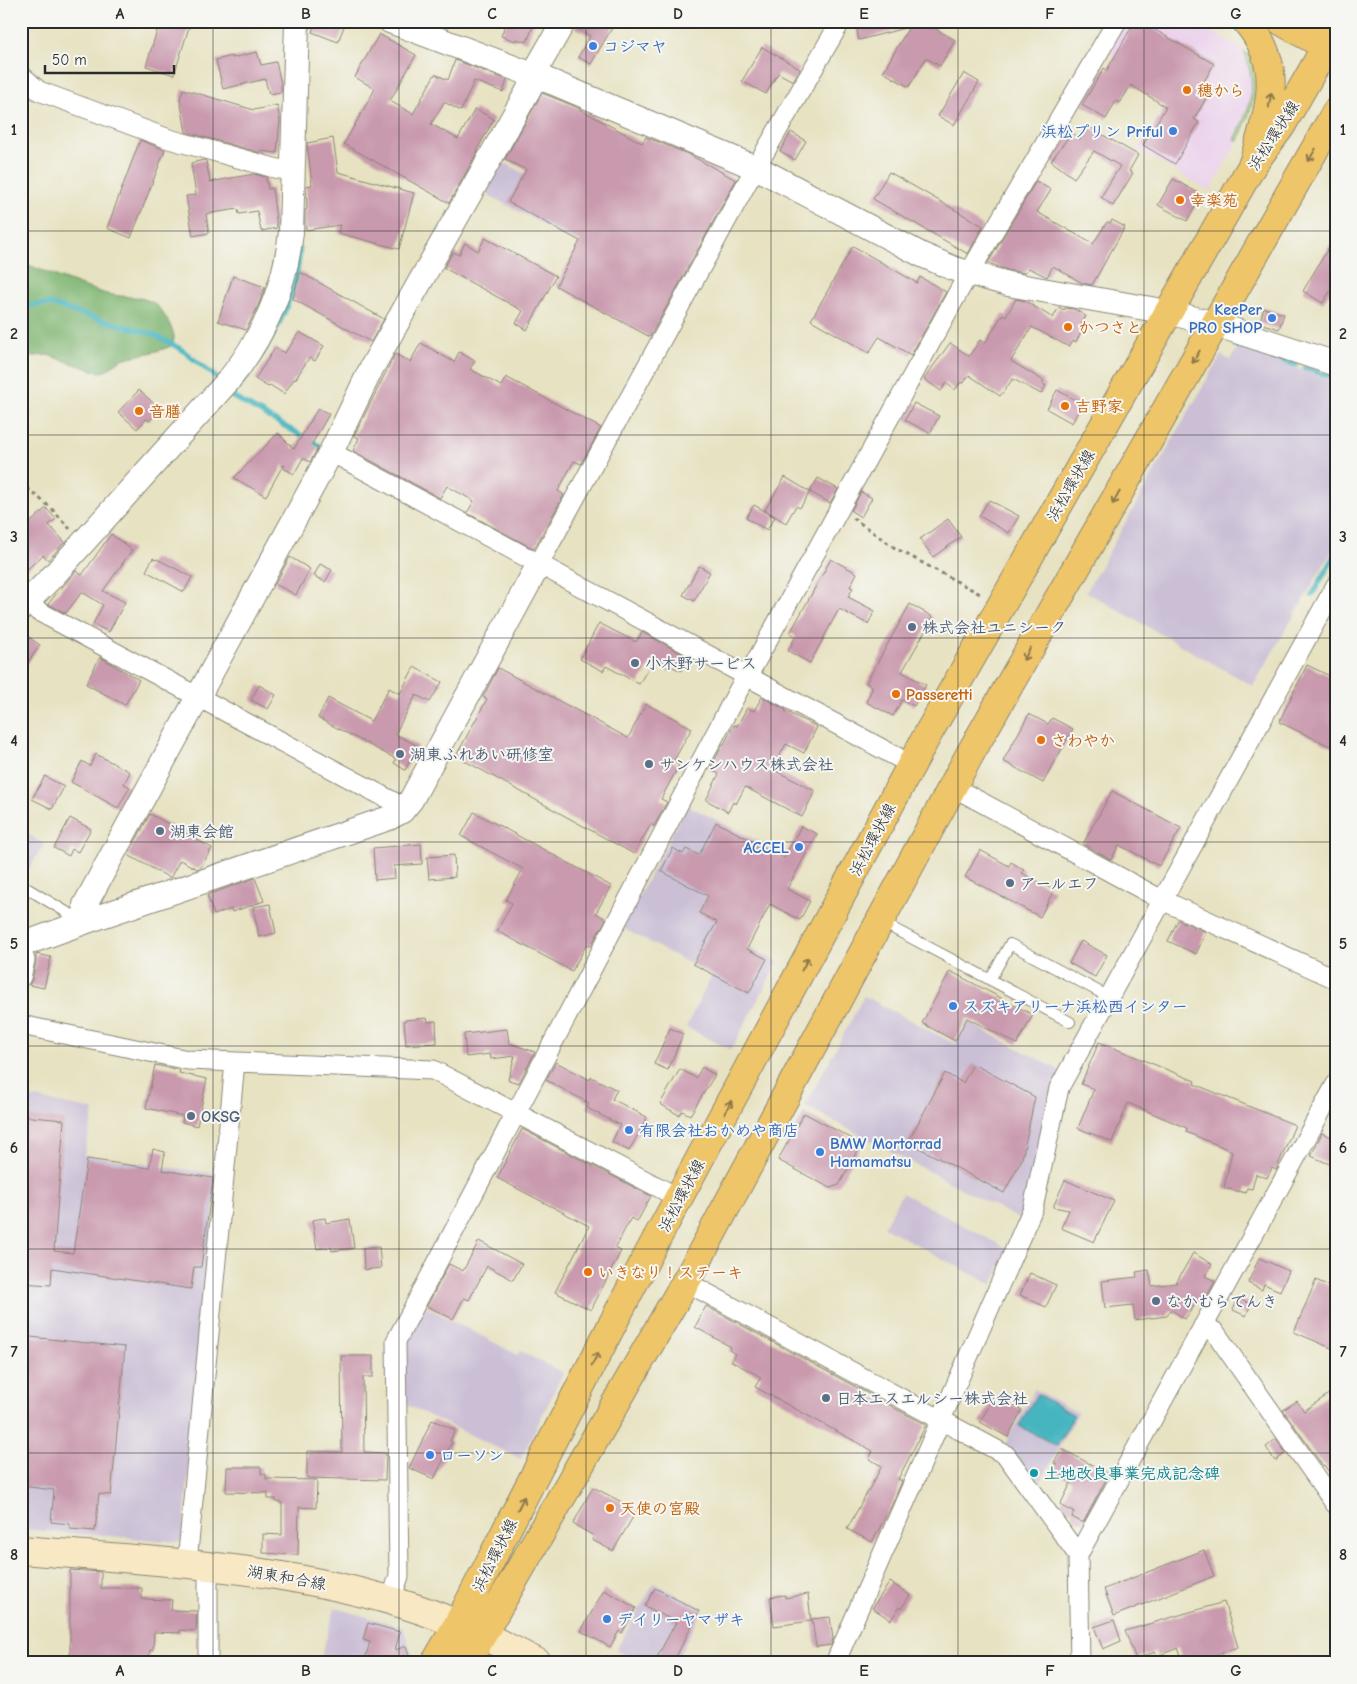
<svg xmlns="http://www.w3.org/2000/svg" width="1357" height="1684" viewBox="0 0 1357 1684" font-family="'Comic Neue','Klee One',sans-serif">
  <rect width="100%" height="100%" fill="#f6f6f2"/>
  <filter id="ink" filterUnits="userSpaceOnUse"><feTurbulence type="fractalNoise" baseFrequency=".02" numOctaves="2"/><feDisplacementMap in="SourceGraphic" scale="10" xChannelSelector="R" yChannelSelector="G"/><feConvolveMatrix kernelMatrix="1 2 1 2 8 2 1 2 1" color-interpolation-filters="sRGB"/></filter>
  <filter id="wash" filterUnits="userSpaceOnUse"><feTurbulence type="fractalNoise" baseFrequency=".0096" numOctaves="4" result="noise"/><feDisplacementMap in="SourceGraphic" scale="20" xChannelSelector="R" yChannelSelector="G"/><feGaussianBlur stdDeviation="1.12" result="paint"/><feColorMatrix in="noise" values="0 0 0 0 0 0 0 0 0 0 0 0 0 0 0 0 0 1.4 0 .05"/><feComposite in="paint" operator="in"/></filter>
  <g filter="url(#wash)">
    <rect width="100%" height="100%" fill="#e7e2c1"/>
    <path fill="#ebd1ec" d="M1126,21H1193L1248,53L1252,66L1255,80L1254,95L1251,109L1238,141L1210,191L1139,150L1174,90L1108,52Z"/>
    <path fill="#cbbfd6" d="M499,160L594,210L576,242L481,191Z
      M1237,349L1336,381V544L1253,686L1086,592L1221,355L1230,360Z
      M687,805L760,842L715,929L778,962L731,1050L686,1027L712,975L622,928Z
      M21,830L44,844L21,882Z
      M864,996L955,1044L968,1022L1061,1071L1021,1220L805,1106Z
      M21,1095L94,1110L84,1155L217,1174L182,1542L21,1529Z
      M902,1193L1008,1249L992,1285L884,1227Z
      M424,1306L518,1355L520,1351L563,1373L521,1459L405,1404L404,1343Z
      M1035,1389L1078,1413L1037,1488L1004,1446Z
      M654,1583L703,1609L675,1663H641L616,1650Z
      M335,1608L403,1627L414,1659L412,1663H319Z"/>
    <path fill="#a1d485" stroke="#668058" d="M1244,51C1249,54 1250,59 1252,64C1260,92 1249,116 1238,141L1235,140C1251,105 1258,89 1244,51Z"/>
    <path fill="#80b672" stroke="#56704e" d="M21,262C47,272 73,284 100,292C116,298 139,295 152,302C160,306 174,329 174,337C174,339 173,343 173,345C157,353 139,354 122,359C113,363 109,373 98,372L48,355L21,357Z"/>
    <path fill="#46b5bf" stroke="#387075" d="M1037,1394L1074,1415L1057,1446L1019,1426Z"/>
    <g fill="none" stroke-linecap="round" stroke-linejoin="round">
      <path stroke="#46b5bf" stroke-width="5" d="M21,306L50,304L98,319L153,334L181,349L217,378
        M1235,345L1296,365
        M1305,368L1336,378
        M233,391L235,392C268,350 296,304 300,249
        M235,392L231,396L322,447
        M1312,595L1336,554"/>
    </g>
    <g id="blocks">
      <path fill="#c999ad" d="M160,21H191L174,75L146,66Z
        M316,21H346L338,42L312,32Z
        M507,21H535L527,42L516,39L515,41L501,36Z
        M578,21H616L591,64L578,57L590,36L576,28Z
        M855,21H914L925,28L927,24L955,40L940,66L926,58L909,87L883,72L909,27L859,40Z
        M1135,21H1140L1214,64L1202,85L1211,90L1194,119L1199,122L1175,164L1143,145L1166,107L1131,85L1120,103L1116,101L1106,119L1082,105L1104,68L1107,70Z
        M379,34L416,55L390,101L413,114L435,74L448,80L455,60L507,80L503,92L474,81L461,111L444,102L431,124L458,139L475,109L494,119L477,150L478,151L449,203L344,144L375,89L355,77Z
        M762,47L800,69L793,81L778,73L766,94L742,81Z
        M257,52L261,65L276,62L281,84V92L269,94L265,79L223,89L216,60L232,56V58Z
        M964,73L979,82L954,125L938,116Z
        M183,89L254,110L277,105L280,120L277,153L261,151V153L186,132L180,99Z
        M542,93L574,106L642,143L646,137L688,154L736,180L650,337L556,286L580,241L508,202L526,170L505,159Z
        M1089,127L1138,155L1129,171L1133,173L1113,206L1101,197L1120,166L1094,151L1074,178L1051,161L1072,132L1080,139Z
        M791,132L806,141L795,160L780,151Z
        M333,138L338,172L414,193L399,249L338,233L340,225L306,230L305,221V210L307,209L306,186L312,185L307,143Z
        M140,140L165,150L131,238L107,228Z
        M204,160L206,161L210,182L254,174L266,177L268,189L272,188L277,228L261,231L257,211L239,214L238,209L206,214L209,233L193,236L186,196L196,195L191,163Z
        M889,172L983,226L968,254L873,199Z
        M1173,179L1202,195L1187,221L1158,205Z
        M1036,181L1051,190L1037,212L1093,244L1107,222L1110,223L1112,220L1125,227L1092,285L1082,283L1053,266L1047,277L1029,268L1025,273L1011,271L988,263Z
        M1336,235V282L1323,303L1303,291Z
        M485,238L556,276L527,330L516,323L523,311L444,268L453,252L459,255L465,243L478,251Z
        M853,246L917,283L920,277L946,292L911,355L879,337L869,353L811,320Z
        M300,272L384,319L371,342L293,299Z
        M233,276L265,287L258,306L246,330L218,321Z
        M1016,299L1025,301L1053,318L1059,307L1064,310L1065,308L1074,309L1086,316L1080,327L1083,329L1076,342L1073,341L1069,347L1032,327L1011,361L1044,381L1042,383L1046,386L1041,394L1013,379L1000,396L969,375L963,384L961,382L955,390L946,383L941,391L924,379L950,343L969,356L980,340L985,343L1003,314L1006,316Z
        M1264,308L1284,314L1279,329L1259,323Z
        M299,332L324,346L315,361L309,358L295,380L294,379L284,394L270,385L268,387L255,379L275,348L285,353L288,348H289Z
        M421,343L454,362L459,352L475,361L470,369L501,386L506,377L601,428L581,464L574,461L558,491L564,495L534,549L467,513L474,501L447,486L440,498L353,451L359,438L354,436L395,354L410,362Z
        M139,390L160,409L149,421L146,419L137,429L118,412Z
        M1057,390L1082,404L1072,423L1047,409Z
        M914,403L939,416L930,433L905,420Z
        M318,408L329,414L312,444L318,448L310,462L303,458L294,474L283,468L285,466L283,465L266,496L234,478L278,433L294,449Z
        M785,477L810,492L800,508L796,506L786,523L765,510Z
        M818,478L838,489L830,503L810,492Z
        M861,492L872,498L861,517L851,511Z
        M989,500L1019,516L1009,533L979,516Z
        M754,505L775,517L767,530L746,518Z
        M46,508L56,519L49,525L65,542L48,560L43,555L21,575V531Z
        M948,519L961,537L933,557L920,539Z
        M111,534L132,550L103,591L125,602L109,632L93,624L103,605L82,592L66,613L48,604L76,571L82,575Z
        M290,557L310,569L296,595L275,584Z
        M153,558L156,560L157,559L192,577L184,592L146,571Z
        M831,559L857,573L850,587L853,588L848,597L875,611L868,624L839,609L810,663L788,651L796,636L790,633Z
        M320,564L332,570L325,582L314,576Z
        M699,566L710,572L694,601L683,595Z
        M910,604L933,617L902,672L926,685L914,706L902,700L893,716L866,702L873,687L866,683Z
        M599,623L636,642L642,632L688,657L681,671L671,666L670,669L653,660L639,684L606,666L603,671L580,659Z
        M21,632L40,645L21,673Z
        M100,657L139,680L125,705L86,684Z
        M1307,665L1336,679V749L1279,722Z
        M414,667L442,682L430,702L416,695L395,734L418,746L405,770L394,763L396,759L318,718L328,698L371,721L389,688L400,694Z
        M498,668L628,738L646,704L692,728L673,762L679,765L661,799L667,802L654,826L651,824L634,854L456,756L487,699L483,697Z
        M259,685L276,695L268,709L251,700Z
        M762,697L786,710L785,711L817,727L804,753L786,744L772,769L815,791L802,817L745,787L736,804L733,802L728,812L706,800L719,774L710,769L723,744H724L734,725L737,726L747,708L754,711Z
        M1029,714L1048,724L1052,718L1073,729L1043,783L1003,761Z
        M96,754L130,772L124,784L130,787L118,808L71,782L82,761L90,766Z
        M45,776L64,787L52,809L32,799Z
        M1112,791L1181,828L1159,866L1119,845L1111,860L1083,844Z
        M474,812L611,886L596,913L606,919L591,946L587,944L572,971L497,931L512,903L506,900L523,869L461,836Z
        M150,814L212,848L201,867L197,869L180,860L170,878L128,855Z
        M70,818L91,829L78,852L72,849L69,856L54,848Z
        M716,822L784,858L801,826L817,834L787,889L810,901L800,920L770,904L747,949L767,959L749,993L693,964L717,922L699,913L708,896L661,871L673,848L683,854L686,849L699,855Z
        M421,844L422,864L394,866L395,878L375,880L373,848Z
        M980,850L1009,866L1011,862L1024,870L1022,873L1054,890L1040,917L965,877Z
        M454,855L455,877L429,879L427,857Z
        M255,878L264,901L232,912L231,909L214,915L207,895Z
        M270,904L276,933L259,937L253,907Z
        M1178,920L1206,932L1196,954L1168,941Z
        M1081,941L1107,955L1095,977L1069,963Z
        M36,954L51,957L44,988L29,985L32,980L36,963Z
        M950,971L1033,1015L1017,1044L967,1018L955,1041L922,1023Z
        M427,1018L428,1022L436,1021L437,1043L406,1045L404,1020Z
        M670,1028L683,1034L668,1070L654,1064Z
        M507,1029L509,1043L535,1052L519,1083L508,1080L515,1056L491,1059L490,1054L466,1057L464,1034Z
        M1099,1042L1195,1081L1194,1084L1295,1125L1276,1170L1272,1168L1267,1178L1256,1174L1252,1189L1247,1188L1246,1193L1224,1188L1232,1151L1186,1132L1187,1128L1128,1103L1112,1142L1078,1128L1094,1089L1081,1084Z
        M556,1062L590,1080L591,1077L617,1090L612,1099L647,1117L629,1151L612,1142L620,1125L587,1108L589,1103L546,1080Z
        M973,1064L1035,1097L1022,1159L1004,1193L908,1142L945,1073L963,1083Z
        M155,1065L180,1070L179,1073L207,1079L197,1126L182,1122L183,1116L146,1108Z
        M702,1067L715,1075L690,1115L682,1111L679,1115L660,1104L680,1069L696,1078Z
        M804,1113L862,1144L839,1185L830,1188L778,1160Z
        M21,1116L64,1120L54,1251L73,1253L87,1159L149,1168L153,1149L165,1152L162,1170L213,1178L201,1267H194L191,1289L52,1268L51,1285L21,1283Z
        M522,1129L651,1196L637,1222L631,1218L615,1248L621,1251L591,1310L555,1292L589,1226L497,1178Z
        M1322,1133L1336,1139V1167L1311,1156Z
        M1065,1180L1114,1201L1094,1242L1061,1228L1069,1210L1053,1207Z
        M325,1218L326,1223L350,1219L354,1248L332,1251L331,1247L317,1249L312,1220Z
        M479,1241L522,1264L513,1280L487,1266L469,1300L464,1298L453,1319L427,1306L449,1264L463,1271Z
        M379,1247L381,1268L364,1270L363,1248Z
        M1193,1253L1212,1264L1205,1276L1215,1281L1202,1305L1196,1303L1185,1319L1171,1310L1167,1316L1135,1320L1133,1305L1105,1308L1102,1281L1137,1277L1136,1272L1149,1270L1152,1286L1176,1283Z
        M1259,1258L1289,1271L1280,1291L1264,1284L1262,1290L1248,1283Z
        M1030,1273L1056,1285L1046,1307L1020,1295Z
        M1316,1280L1336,1289V1350L1294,1332Z
        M1238,1298L1251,1304L1246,1316L1233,1310Z
        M706,1306L926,1425L898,1479L902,1481L892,1505L872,1542L847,1529L882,1466L869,1459L873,1451L755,1387L761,1377L731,1361L735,1354L729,1350L731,1347L695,1327Z
        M21,1336L125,1347L111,1495L99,1494L95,1531L70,1529V1524L51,1522L54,1490L21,1486Z
        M341,1356H373V1377H363L364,1452L386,1453L385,1480L307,1478V1451L342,1452Z
        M1336,1389V1482L1324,1465L1323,1466L1283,1410L1297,1401L1304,1411Z
        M995,1395L1022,1410L1008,1437L980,1422Z
        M432,1420L455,1430L450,1441L452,1442L434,1479L409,1468Z
        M1276,1439L1286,1453L1275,1461L1266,1447Z
        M1062,1449L1109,1474L1083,1523L1072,1517L1074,1512L1060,1505L1072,1481L1054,1471L1057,1464L1054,1463Z
        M227,1467H261V1474H266V1479L317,1480L316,1508L299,1507L298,1555L263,1553V1534L282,1535V1502H276V1499H268V1493L226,1492Z
        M593,1487L637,1510L613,1551L592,1540L594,1536L573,1524Z
        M1204,1550L1214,1576L1114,1616L1104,1589Z
        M70,1570L101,1572V1588H142V1599L172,1600L171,1610L197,1611L196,1631L180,1630V1633L154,1632L153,1650H150L149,1658H120L119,1660H100V1663H70Z
        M890,1582L910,1595L901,1609L899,1607L891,1620L872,1608Z
        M655,1588L699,1611L673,1663H654L676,1622L645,1606Z
        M604,1590L636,1608L622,1633L619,1631L610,1647L581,1631Z
        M808,1594L811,1621L774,1626L770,1597L785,1595V1598Z
        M1224,1602L1238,1647L1222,1652L1223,1653L1199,1663H1184L1178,1648L1157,1656L1155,1652L1136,1659L1125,1631Z
        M830,1617L833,1639L831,1645L816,1647L812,1619Z
        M1114,1620L1121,1641L1103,1649L1094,1627Z
        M368,1623L400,1632L395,1650L406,1646L412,1663H363V1659H365L370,1642L363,1640Z"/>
    </g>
  </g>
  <g filter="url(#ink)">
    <use href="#blocks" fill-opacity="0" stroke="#898676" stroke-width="1"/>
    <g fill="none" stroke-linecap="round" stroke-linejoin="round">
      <g stroke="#898676" stroke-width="12">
        <path id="service" d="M23,886L68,913L84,918
          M881,922L1070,1022
          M990,980L1010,944L1109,997"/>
      </g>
      <g stroke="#898676" stroke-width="21">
        <path id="minor" d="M21,75L39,91L169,139L278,169L292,170
          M331,452L912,765
          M539,564L748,181L841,21
          M28,601L38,611L405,808
          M953,787L1162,900L1336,979
          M21,950L25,960L21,977
          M21,1025L188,1060L433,1070L679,1198
          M686,1282L1006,1455L1078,1555L1080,1663
          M1203,1326L1215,1332L1336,1505
          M1078,1555L1336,1084
          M187,1563L235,1062
          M391,1600L399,1576L396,1341L739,689L755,663L961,287L1117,21
          M208,1663V1580L210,1565
          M835,1663L1033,1208L1059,1088L1336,585"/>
      </g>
      <g stroke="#898676" stroke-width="26">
        <path id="tertiary" d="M390,21L554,83L761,170L922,255L955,269L1008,284L1168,312L1215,324L1336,364
          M21,608L54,575L228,381C264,337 285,288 291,232L297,21
          M90,920L85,905L331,452L372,367L529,89L541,61L564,21
          M21,945L90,920L389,818L402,811L411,800L539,564"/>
      </g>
      <g stroke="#898676" stroke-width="30">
        <path id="secondary" d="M21,1550C156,1561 292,1566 421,1610C462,1624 500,1643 538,1663"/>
      </g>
      <g stroke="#898676" stroke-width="30">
        <path id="primary" d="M435,1663L458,1624L649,1253L929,732L1253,164L1281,126L1336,29
          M466,1663L690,1274L970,754L1336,112"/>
      </g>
      <g stroke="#898676" stroke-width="30">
        <path id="motorway" d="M1246,21C1287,69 1268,111 1253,164
          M1281,21L1336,52
          M1326,21L1336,27"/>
      </g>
      <path stroke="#898676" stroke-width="3" stroke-dasharray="4 4" stroke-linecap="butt" d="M21,483L51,508L70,529
        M853,518L895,548L982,595"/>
      <use href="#service" stroke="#fff" stroke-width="10"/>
      <use href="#minor" stroke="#fff" stroke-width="19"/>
      <use href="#tertiary" stroke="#fff" stroke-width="24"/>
      <use href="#secondary" stroke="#f8e8c3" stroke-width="28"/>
      <use href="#primary" stroke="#eec569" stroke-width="28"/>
      <use href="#motorway" stroke="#eec569" stroke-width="28"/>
    </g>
    <defs><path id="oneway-shaft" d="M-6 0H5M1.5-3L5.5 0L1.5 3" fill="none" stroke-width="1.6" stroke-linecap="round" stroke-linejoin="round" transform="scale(1.25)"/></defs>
    <g stroke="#8c784a">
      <use href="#oneway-shaft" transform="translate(1270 100) rotate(-81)"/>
      <use href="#oneway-shaft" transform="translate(1312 155) rotate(120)"/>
      <use href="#oneway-shaft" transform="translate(1196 357) rotate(120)"/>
      <use href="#oneway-shaft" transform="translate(1116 498) rotate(120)"/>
      <use href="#oneway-shaft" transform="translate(1027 654) rotate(120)"/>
      <use href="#oneway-shaft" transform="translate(805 964) rotate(-62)"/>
      <use href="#oneway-shaft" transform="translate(728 1107) rotate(-62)"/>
      <use href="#oneway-shaft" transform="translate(595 1359) rotate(-63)"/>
      <use href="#oneway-shaft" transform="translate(521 1503) rotate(-63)"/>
    </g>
  </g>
  <path fill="none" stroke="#2b2b2b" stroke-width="1" stroke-opacity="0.55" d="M213,21V1663M399,21V1663M586,21V1663M771,21V1663M958,21V1663M1144,21V1663M21,231H1336M21,435H1336M21,638H1336M21,842H1336M21,1046H1336M21,1249H1336M21,1453H1336"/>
  <g fill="#3f7fe0" stroke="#f6f6f2" stroke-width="2">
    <circle cx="593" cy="46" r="5"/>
    <circle cx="1173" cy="131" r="5"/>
    <circle cx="1272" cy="318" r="5"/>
    <circle cx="799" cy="847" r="5"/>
    <circle cx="953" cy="1006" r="5"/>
    <circle cx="629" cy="1130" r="5"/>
    <circle cx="820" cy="1152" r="5"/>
    <circle cx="430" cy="1455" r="5"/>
    <circle cx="607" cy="1619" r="5"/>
  </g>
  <g fill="#e8710a" stroke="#f6f6f2" stroke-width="2">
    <circle cx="1187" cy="90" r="5"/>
    <circle cx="1180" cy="200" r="5"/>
    <circle cx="1068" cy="327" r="5"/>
    <circle cx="1065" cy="406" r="5"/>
    <circle cx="139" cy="411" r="5"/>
    <circle cx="896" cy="694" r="5"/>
    <circle cx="1041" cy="740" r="5"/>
    <circle cx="588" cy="1272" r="5"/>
    <circle cx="610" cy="1508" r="5"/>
  </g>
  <g fill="#5c6f8a" stroke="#f6f6f2" stroke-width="2">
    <circle cx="912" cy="627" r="5"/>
    <circle cx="635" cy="663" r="5"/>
    <circle cx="400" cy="754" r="5"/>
    <circle cx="649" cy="764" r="5"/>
    <circle cx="160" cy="831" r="5"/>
    <circle cx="1010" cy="883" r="5"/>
    <circle cx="191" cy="1116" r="5"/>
    <circle cx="1156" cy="1301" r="5"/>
    <circle cx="826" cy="1398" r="5"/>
  </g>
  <circle fill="#0f9aa8" stroke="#f6f6f2" stroke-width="2" cx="1034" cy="1473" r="5"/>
  <g text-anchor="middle" stroke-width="4" stroke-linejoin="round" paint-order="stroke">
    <g font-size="16" font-weight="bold" fill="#366cbe" stroke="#f6f6f2" text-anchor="start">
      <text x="603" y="52">コジマヤ</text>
      <text x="1163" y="137" text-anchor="end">浜松プリン Priful</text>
      <text x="1262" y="315" text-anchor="end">KeePer<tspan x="1262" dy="18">PRO SHOP</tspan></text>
      <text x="789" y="853" text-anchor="end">ACCEL</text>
      <text x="963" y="1012">スズキアリーナ浜松西インター</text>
      <text x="639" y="1136">有限会社おかめや商店</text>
      <text x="830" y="1149">BMW Mortorrad<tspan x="830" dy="18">Hamamatsu</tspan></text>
      <text x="440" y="1461">ローソン</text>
      <text x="617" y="1625">デイリーヤマザキ</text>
    </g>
    <g font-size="16" font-weight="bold" fill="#c56008" stroke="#f6f6f2" text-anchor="start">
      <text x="1197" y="96">穂から</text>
      <text x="1190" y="206">幸楽苑</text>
      <text x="1078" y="333">かつさと</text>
      <text x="1075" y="412">吉野家</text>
      <text x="149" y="417">音膳</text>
      <text x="906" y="700">Passeretti</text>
      <text x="1051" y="746">さわやか</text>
      <text x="598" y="1278">いきなり！ステーキ</text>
      <text x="620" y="1514">天使の宮殿</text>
    </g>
    <g font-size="16" fill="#2b2b2b" stroke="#f6f6f2">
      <text transform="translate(1273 135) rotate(-57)" y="6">浜松環状線</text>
      <text transform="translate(1070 485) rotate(-60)" y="6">浜松環状線</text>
      <text transform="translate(872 839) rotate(-62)" y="6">浜松環状線</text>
      <text transform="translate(681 1195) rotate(-62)" y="6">浜松環状線</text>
      <text transform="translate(494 1555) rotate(-63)" y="6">浜松環状線</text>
      <text transform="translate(287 1577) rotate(10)" y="6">湖東和合線</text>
    </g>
    <g font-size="16" font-weight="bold" fill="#4e5e75" stroke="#f6f6f2" text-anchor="start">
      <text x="922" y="633">株式会社ユニシーク</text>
      <text x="645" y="669">小木野サービス</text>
      <text x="410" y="760">湖東ふれあい研修室</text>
      <text x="659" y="770">サンケンハウス株式会社</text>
      <text x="170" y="837">湖東会館</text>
      <text x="1020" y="889">アールエフ</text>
      <text x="201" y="1122">OKSG</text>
      <text x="1166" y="1307">なかむらでんき</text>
      <text x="836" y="1404">日本エスエルシー株式会社</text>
    </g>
    <g font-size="16" font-weight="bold" fill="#0d838f" stroke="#f6f6f2" text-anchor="start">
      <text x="1044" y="1479">土地改良事業完成記念碑</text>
    </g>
  </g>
  <rect width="1357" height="1684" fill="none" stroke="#f6f6f2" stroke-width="55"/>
  <path d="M45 65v8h129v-8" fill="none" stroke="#2b2b2b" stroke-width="2.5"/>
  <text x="52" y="65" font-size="15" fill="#2b2b2b" stroke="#f6f6f2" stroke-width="4" paint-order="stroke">50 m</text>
  <rect x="28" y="28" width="1302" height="1628" fill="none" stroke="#2b2b2b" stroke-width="2"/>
  <g font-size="16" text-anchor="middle" font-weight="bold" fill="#2b2b2b">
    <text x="120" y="19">A</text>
    <text x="306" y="19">B</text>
    <text x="492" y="19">C</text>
    <text x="678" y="19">D</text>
    <text x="864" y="19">E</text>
    <text x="1050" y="19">F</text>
    <text x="1236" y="19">G</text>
    <text x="14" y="135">1</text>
    <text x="1343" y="135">1</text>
    <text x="14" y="339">2</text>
    <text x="1343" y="339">2</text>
    <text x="14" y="542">3</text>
    <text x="1343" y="542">3</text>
    <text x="14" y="746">4</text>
    <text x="1343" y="746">4</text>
    <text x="14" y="949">5</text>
    <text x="1343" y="949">5</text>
    <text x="14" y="1153">6</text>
    <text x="1343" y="1153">6</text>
    <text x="14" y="1357">7</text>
    <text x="1343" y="1357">7</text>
    <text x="14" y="1560">8</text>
    <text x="1343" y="1560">8</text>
    <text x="120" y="1676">A</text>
    <text x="306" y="1676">B</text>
    <text x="492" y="1676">C</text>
    <text x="678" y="1676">D</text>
    <text x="864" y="1676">E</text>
    <text x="1050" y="1676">F</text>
    <text x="1236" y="1676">G</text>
  </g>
</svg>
